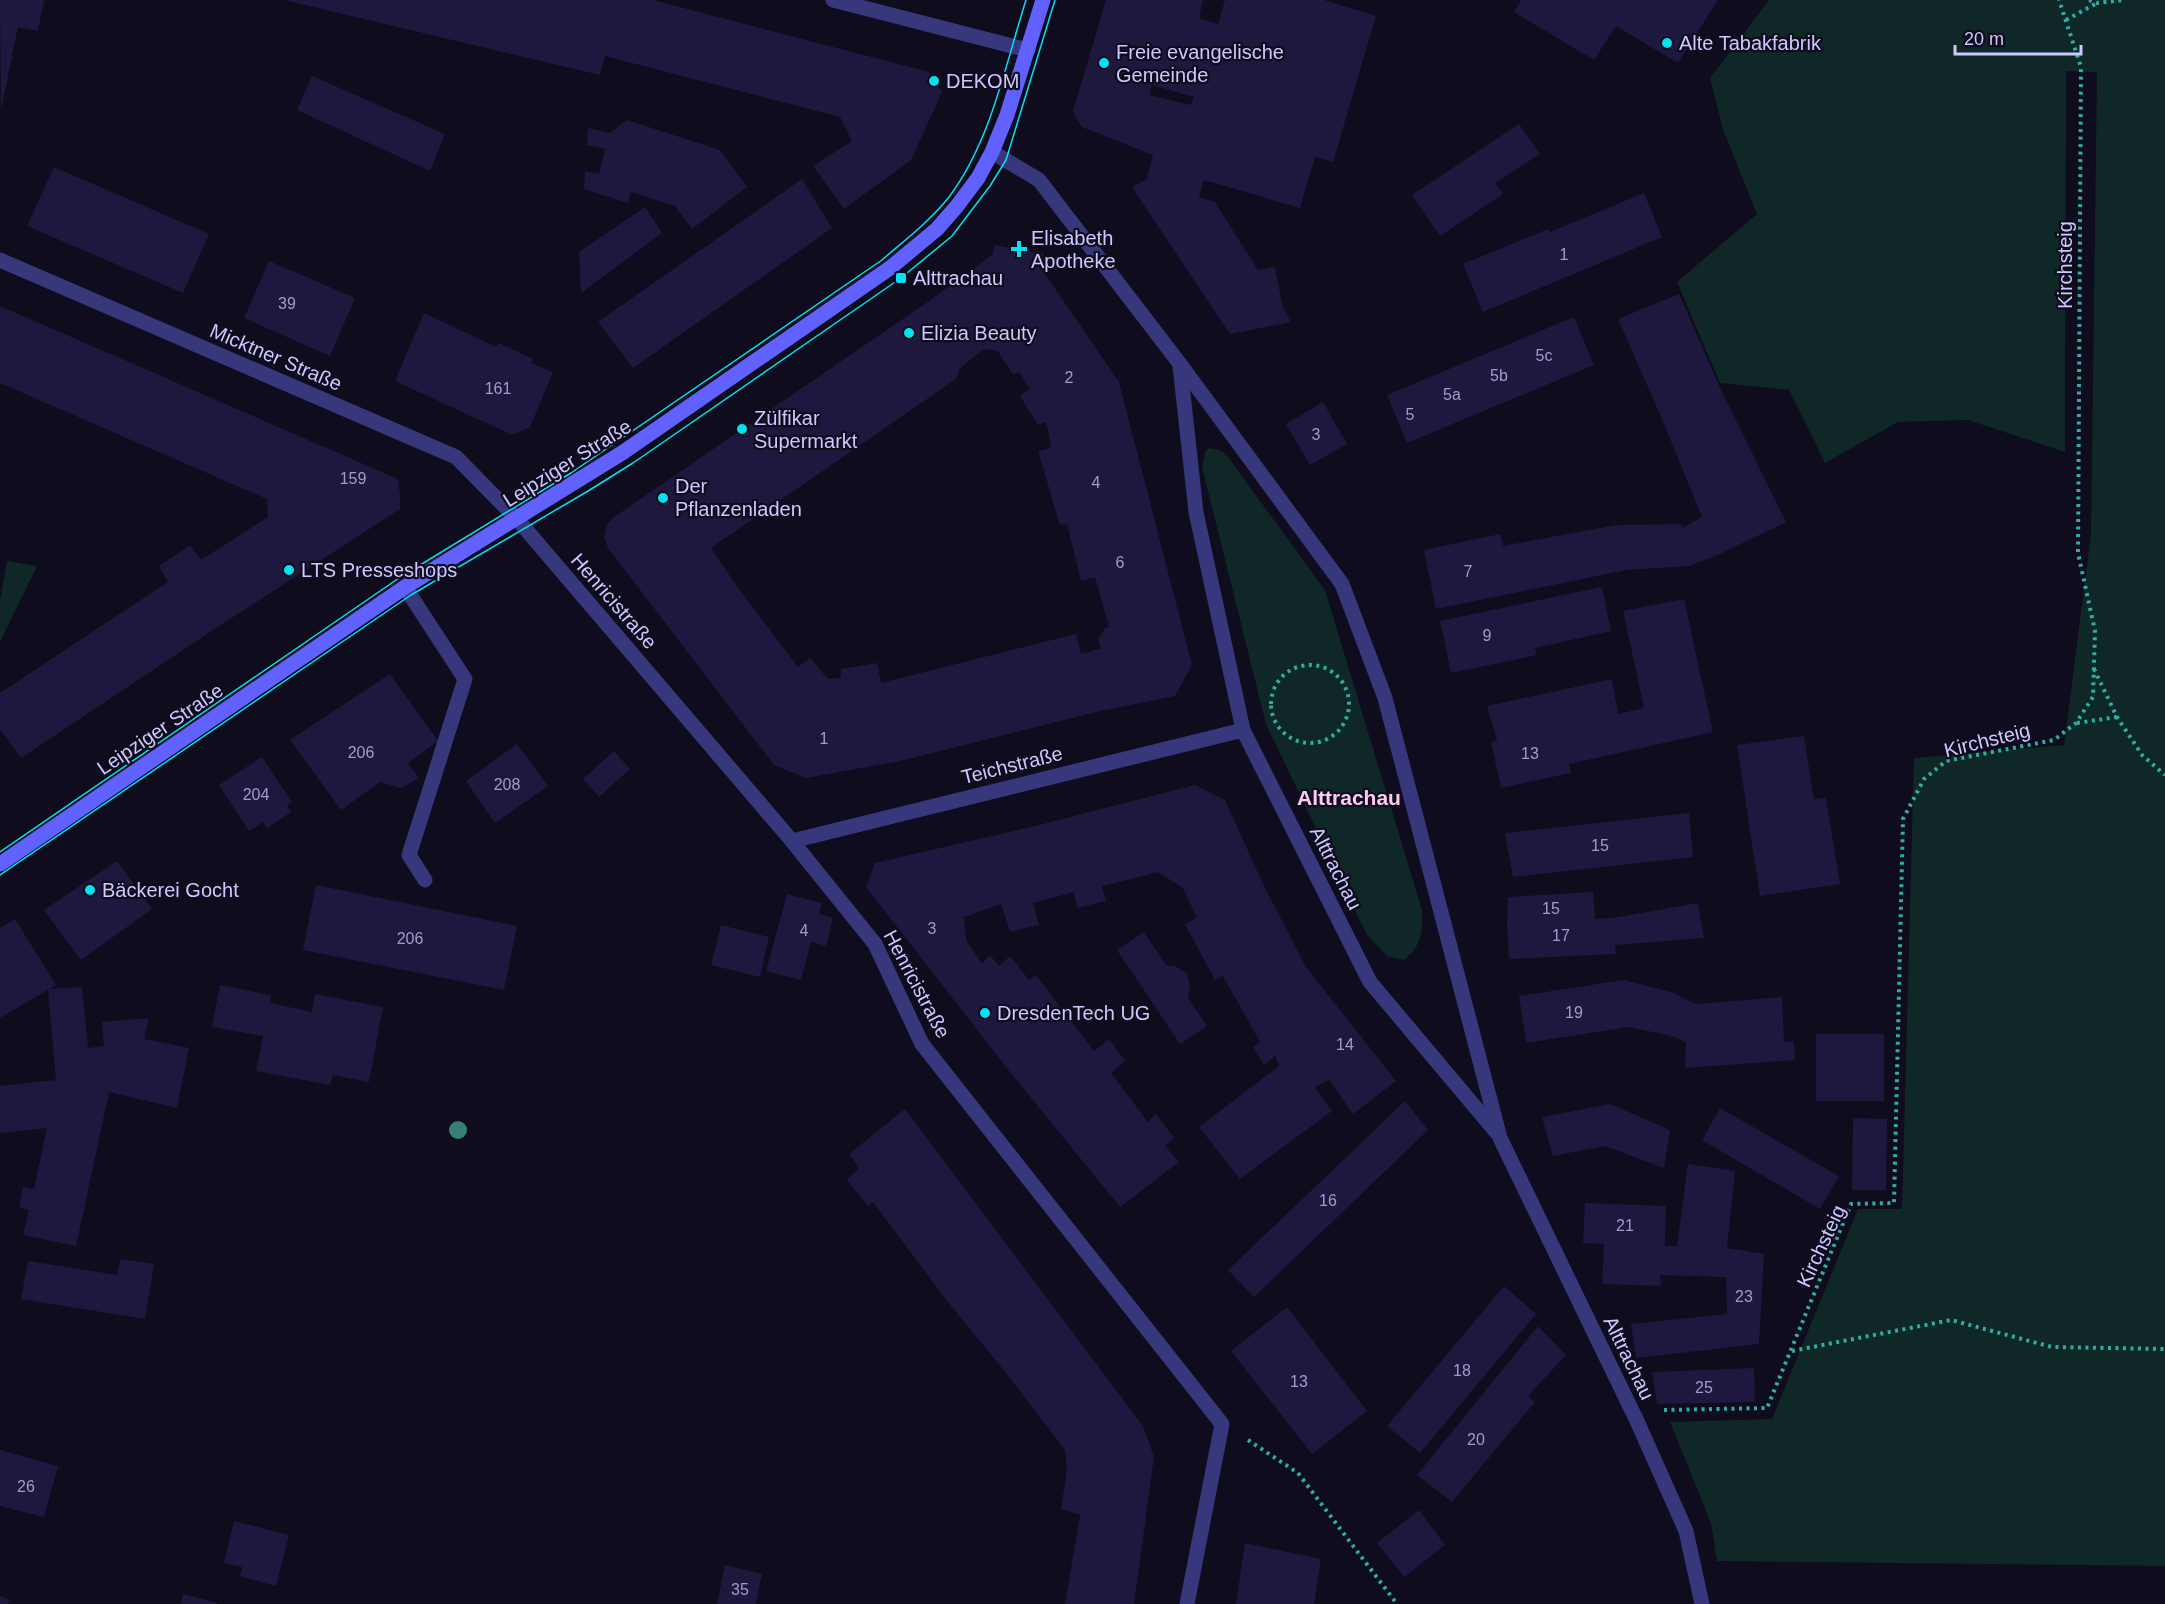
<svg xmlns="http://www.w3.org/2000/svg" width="2165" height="1604" viewBox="0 0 2165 1604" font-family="Helvetica,sans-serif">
  <rect width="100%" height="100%" fill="#0e0c1d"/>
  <path fill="#0f2726" d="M1769,0H2165V1566L1717,1561L1711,1523L1670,1422L1772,1419L1858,1209H1902L1914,758L2064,745L2091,534L2097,72L2066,71L2065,452L1968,420L1898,422L1825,463L1789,390L1720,383L1677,282L1757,214L1723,129L1710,78Z
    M1209,448L1219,450L1228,457L1325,590L1422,910C1423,930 1421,950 1403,960L1387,956L1367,935L1266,724L1202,467L1205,452Z
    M7,561L37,566L0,642V600Z"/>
  <path fill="#1e183e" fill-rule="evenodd" d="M0,0H44L38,31L18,27L1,110Z
    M284,0H653L929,72L942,92L911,160L844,209L813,166L852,141L840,117L605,56L600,75Z
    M1106,0H1203L1199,18L1218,24L1225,0H1324L1376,16L1333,162L1315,157L1300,208L1204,180L1199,197L1215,202L1258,270L1275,267L1283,308L1291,322L1230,334L1132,187L1147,179L1153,155L1082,127L1077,120L1073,111ZM1152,85L1194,97L1191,105L1149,95Z
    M1521,0H1718L1678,63L1616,26L1594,60L1514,12Z
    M312,76L445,134L430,171L297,110Z
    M627,120L720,150L747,187L692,229L675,206L631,192L628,203L584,189L585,171L599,174L605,149L587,145L588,128L610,133Z
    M1519,124L1540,154L1495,183L1503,194L1440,236L1412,195Z
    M54,167L209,234L183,293L27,226Z
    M802,179L832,228L633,368L598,322Z
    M1644,193L1662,237L1483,312L1463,264L1548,229L1550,232Z
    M645,207L662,233L581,293L579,252Z
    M994,245L1044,254L1041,268L1119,382L1192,665L1175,696L1096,712L900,761L806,778L774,765L608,548L604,537L606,526L614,517L929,301L993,254ZM984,349L998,351L1013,375L1019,372L1030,389L1020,396L1038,425L1045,422L1048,429L1051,448L1038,451L1060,525L1067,524L1081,581L1095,577L1109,627L1105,628L1098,640L1101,648L1081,654L1076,634L881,683L877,663L841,669V678L828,679L810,658L798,667L736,585L711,548L956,379L960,368Z
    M269,261L355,298L330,356L244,318Z
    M1679,294L1722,392L1786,522L1720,554L1689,566L1626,570L1436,609L1424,550L1500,534L1503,546L1616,525L1681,524L1682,528L1702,517L1662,419L1618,319Z
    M0,306L398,479L400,495V509L216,628L21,758L0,729V693L168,582L159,566L190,545L201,560L268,517L267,499L0,383Z
    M424,313L496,347L499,343L533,359L531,363L553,372L530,427L512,435L395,381Z
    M1574,317L1594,365L1407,443L1387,395Z
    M1323,402L1347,444L1310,465L1286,424Z
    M1602,587L1611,631L1535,648L1537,655L1451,673L1440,621Z
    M1684,599L1713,732L1569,764L1571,773L1501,788L1491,742L1497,740L1487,706L1612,679L1618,714L1644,708L1623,611Z
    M390,674L438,741L408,763L419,778L401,788L380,782L341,810L290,740Z
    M1804,736L1814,799L1826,798L1840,884L1760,896L1737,745Z
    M517,744L548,786L495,823L466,781Z
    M614,751L630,769L599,797L583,779Z
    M262,757L292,802L287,806L291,812L267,828L263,822L249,831L219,785Z
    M1195,785L1225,800L1264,886L1306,967L1396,1081L1353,1114L1329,1080L1315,1087L1332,1111L1240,1179L1199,1127L1279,1066L1275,1056L1264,1065L1253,1047L1260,1042L1223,976L1215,980L1185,924L1197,918L1183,888L1158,872L1102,886L1106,901L1077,908L1074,892L1033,903L1039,925L1010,932L1001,904L964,917L966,940L982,964L990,955L999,966L1010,956L1029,980L1036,975L1094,1051L1109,1039L1125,1061L1111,1073L1148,1122L1156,1114L1174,1138L1165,1146L1179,1162L1120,1207L1010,1072L866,887L875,863L1035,826Z
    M1689,813L1693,857L1513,877L1505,833Z
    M117,861L152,909L81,960L44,910Z
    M316,885L517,926L504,990L303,950Z
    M1593,892L1595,919L1613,918L1698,903L1704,938L1615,945L1616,954L1509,959L1507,924L1508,897Z
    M787,894L822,903L819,914L833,918L826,946L811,942L801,980L766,971Z
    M15,919L56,985L0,1018V928Z
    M721,925L769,937L760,977L711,965Z
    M1144,932L1166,965L1175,966L1187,973L1190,986L1188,998L1207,1026L1180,1044L1117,950Z
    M1624,980L1671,992L1696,1004L1782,997L1784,1042L1794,1041L1795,1060L1685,1068L1686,1042L1672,1036L1629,1027L1526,1043L1519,996Z
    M220,985L271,995L270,1003L312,1012L315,994L383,1007L369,1082L333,1075L330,1085L256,1071L263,1036L212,1027Z
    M82,987L88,1048L104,1046L102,1022L149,1018L144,1039L189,1048L177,1108L109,1092L76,1246L23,1235L29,1210L19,1207L23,1187L34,1189L47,1128L0,1133V1086L56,1080L48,989Z
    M1816,1034H1884V1101H1816Z
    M1405,1101L1428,1130L1254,1297L1228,1270Z
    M1610,1104L1670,1130L1664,1168L1605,1146L1553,1156L1542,1117Z
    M1720,1108L1839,1176L1820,1209L1702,1140Z
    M905,1109L1143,1426L1154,1457L1134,1604H1065L1080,1515L1061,1509L1067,1470L1065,1450L1006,1373L944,1297L873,1202L868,1206L847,1180L859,1168L849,1154Z
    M1853,1118L1887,1119L1886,1190H1852Z
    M1688,1164L1735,1171L1727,1248L1764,1254L1759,1344L1636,1358L1631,1324L1727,1314L1726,1277L1660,1275L1661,1286L1602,1284L1604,1244L1583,1243L1585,1203L1666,1206L1665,1246H1677Z
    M120,1259L154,1264L145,1319L21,1299L28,1261L117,1275Z
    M1504,1286L1536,1314L1420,1453L1387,1426Z
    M1287,1307L1367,1411L1312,1454L1231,1351Z
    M1538,1326L1566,1355L1528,1396L1535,1402L1452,1502L1417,1475Z
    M1754,1368L1755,1402L1657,1404L1652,1372Z
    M0,1450L58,1466L44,1517L0,1506Z
    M1419,1510L1445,1545L1404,1577L1377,1543Z
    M234,1521L289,1535L276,1586L240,1576L242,1567L224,1563Z
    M1245,1543L1321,1559L1314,1604H1236Z
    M725,1565L762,1574L756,1604H717Z
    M183,1594L217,1603V1604H181Z
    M0,1596L10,1600L8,1604H0Z"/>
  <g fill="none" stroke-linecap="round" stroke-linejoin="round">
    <path stroke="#2daea2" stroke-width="4" stroke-dasharray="3 4.5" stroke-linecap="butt" d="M2089,0L2097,3L2123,0
      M2066,20L2097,3
      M1271 704a39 39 0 1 1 78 0a39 39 0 1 1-78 0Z
      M2094,669L2117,717L2142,755L2165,775
      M2077,723L2117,717
      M1792,1351L1951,1320L2052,1347L2165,1349
      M1664,1410L1767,1408L1851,1204L1894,1203L1903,819L1924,779L1946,761L2054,740L2076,723L2093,697L2095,631L2078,553L2081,67L2059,0
      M1248,1440L1298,1473L1397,1604"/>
    <path stroke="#37377c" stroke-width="15" d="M405,587L465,679L409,855L425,880"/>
    <path stroke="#37377c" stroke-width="15" d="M833,0L1028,50
      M992,152L1039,180L1180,364L1342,584L1385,698L1500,1138L1637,1421L1686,1531L1702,1604
      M0,260L456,457L517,519L792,841L875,944L922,1044L1222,1424L1187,1604
      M1180,366L1196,512L1243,730L1370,982L1497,1133
      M792,841L1243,730"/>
    <path stroke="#6061fe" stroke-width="15" d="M0,864L405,587L622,453L890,268L937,229L957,206L978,178L992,152L1007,115L1043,0"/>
    <path stroke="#01e2f2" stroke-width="1.5" d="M0,852L399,578L571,473L882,260C905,240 930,221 949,197C991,141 1005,66 1026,0
      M0,875L411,595L588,491L633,463L901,278L952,236L990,186L1006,160L1055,0"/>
  </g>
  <circle fill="#367f72" cx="458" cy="1130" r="9"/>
  <g fill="#01e2f2" stroke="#0e0c1d" stroke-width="2">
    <circle cx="1667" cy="43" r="6"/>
    <circle cx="1104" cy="63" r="6"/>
    <circle cx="934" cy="81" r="6"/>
    <path d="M1016 240h6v6h6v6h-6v6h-6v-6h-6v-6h6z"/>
    <rect x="895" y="272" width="12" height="12" rx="3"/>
    <circle cx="909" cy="333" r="6"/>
    <circle cx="742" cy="429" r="6"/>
    <circle cx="663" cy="498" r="6"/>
    <circle cx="289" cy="570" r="6"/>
    <circle cx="90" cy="890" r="6"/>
    <circle cx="985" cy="1013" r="6"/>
  </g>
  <g text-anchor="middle" stroke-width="4.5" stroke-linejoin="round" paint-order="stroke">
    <g font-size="16" fill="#a19ccf">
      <text x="1564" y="260">1</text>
      <text x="287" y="309">39</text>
      <text x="1544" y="361">5c</text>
      <text x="1499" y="381">5b</text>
      <text x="1069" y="383">2</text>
      <text x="498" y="394">161</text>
      <text x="1452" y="400">5a</text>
      <text x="1410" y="420">5</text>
      <text x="1316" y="440">3</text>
      <text x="353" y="484">159</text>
      <text x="1096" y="488">4</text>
      <text x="1120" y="568">6</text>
      <text x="1468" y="577">7</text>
      <text x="1487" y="641">9</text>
      <text x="824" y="744">1</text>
      <text x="361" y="758">206</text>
      <text x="1530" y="759">13</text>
      <text x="507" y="790">208</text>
      <text x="256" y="800">204</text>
      <text x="1600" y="851">15</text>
      <text x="1551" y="914">15</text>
      <text x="932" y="934">3</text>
      <text x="804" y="936">4</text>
      <text x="1561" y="941">17</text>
      <text x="410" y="944">206</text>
      <text x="1574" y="1018">19</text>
      <text x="1345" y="1050">14</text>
      <text x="1328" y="1206">16</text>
      <text x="1625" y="1231">21</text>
      <text x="1744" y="1302">23</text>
      <text x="1462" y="1376">18</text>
      <text x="1299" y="1387">13</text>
      <text x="1704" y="1393">25</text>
      <text x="1476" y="1445">20</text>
      <text x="26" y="1492">26</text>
      <text x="740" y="1595">35</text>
    </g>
    <g font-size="20" fill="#cdc8ff" stroke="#0e0c1d" text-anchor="start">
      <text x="1679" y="50">Alte Tabakfabrik</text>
      <text x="1116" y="59">Freie evangelische<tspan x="1116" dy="23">Gemeinde</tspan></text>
      <text x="946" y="88">DEKOM</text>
      <text x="1031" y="245">Elisabeth<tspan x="1031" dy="23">Apotheke</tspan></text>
      <text x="913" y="285">Alttrachau</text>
      <text x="921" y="340">Elizia Beauty</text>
      <text x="754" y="425">Zülfikar<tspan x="754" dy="23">Supermarkt</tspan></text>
      <text x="675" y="493">Der<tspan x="675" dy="23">Pflanzenladen</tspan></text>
      <text x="301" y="577">LTS Presseshops</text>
      <text x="102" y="897">Bäckerei Gocht</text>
      <text x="997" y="1020">DresdenTech UG</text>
    </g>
    <g font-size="20" fill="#cdc8ff" stroke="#0e0c1d">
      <text transform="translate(2065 265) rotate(-90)" y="7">Kirchsteig</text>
      <text transform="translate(276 357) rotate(23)" y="7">Micktner Straße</text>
      <text transform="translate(567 463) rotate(-32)" y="7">Leipziger Straße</text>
      <text transform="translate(614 601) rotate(49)" y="7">Henricistraße</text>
      <text transform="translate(160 729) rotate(-34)" y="7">Leipziger Straße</text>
      <text transform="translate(1987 740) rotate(-14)" y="7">Kirchsteig</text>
      <text transform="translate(1012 765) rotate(-14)" y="7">Teichstraße</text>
      <text transform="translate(1336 868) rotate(63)" y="7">Alttrachau</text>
      <text transform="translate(917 984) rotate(62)" y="7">Henricistraße</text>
      <text transform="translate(1821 1246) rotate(-65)" y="7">Kirchsteig</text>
      <text transform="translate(1629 1358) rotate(64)" y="7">Alttrachau</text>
    </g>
    <g font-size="21" font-weight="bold" fill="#ffcaed" stroke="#0e0c1d">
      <text x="1349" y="805">Alttrachau</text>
    </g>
  </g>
  <path d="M1955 45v9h126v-9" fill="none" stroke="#cdc8ff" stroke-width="3"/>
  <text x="1964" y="45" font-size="18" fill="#cdc8ff" stroke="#0e0c1d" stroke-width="4.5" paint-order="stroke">20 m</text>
</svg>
